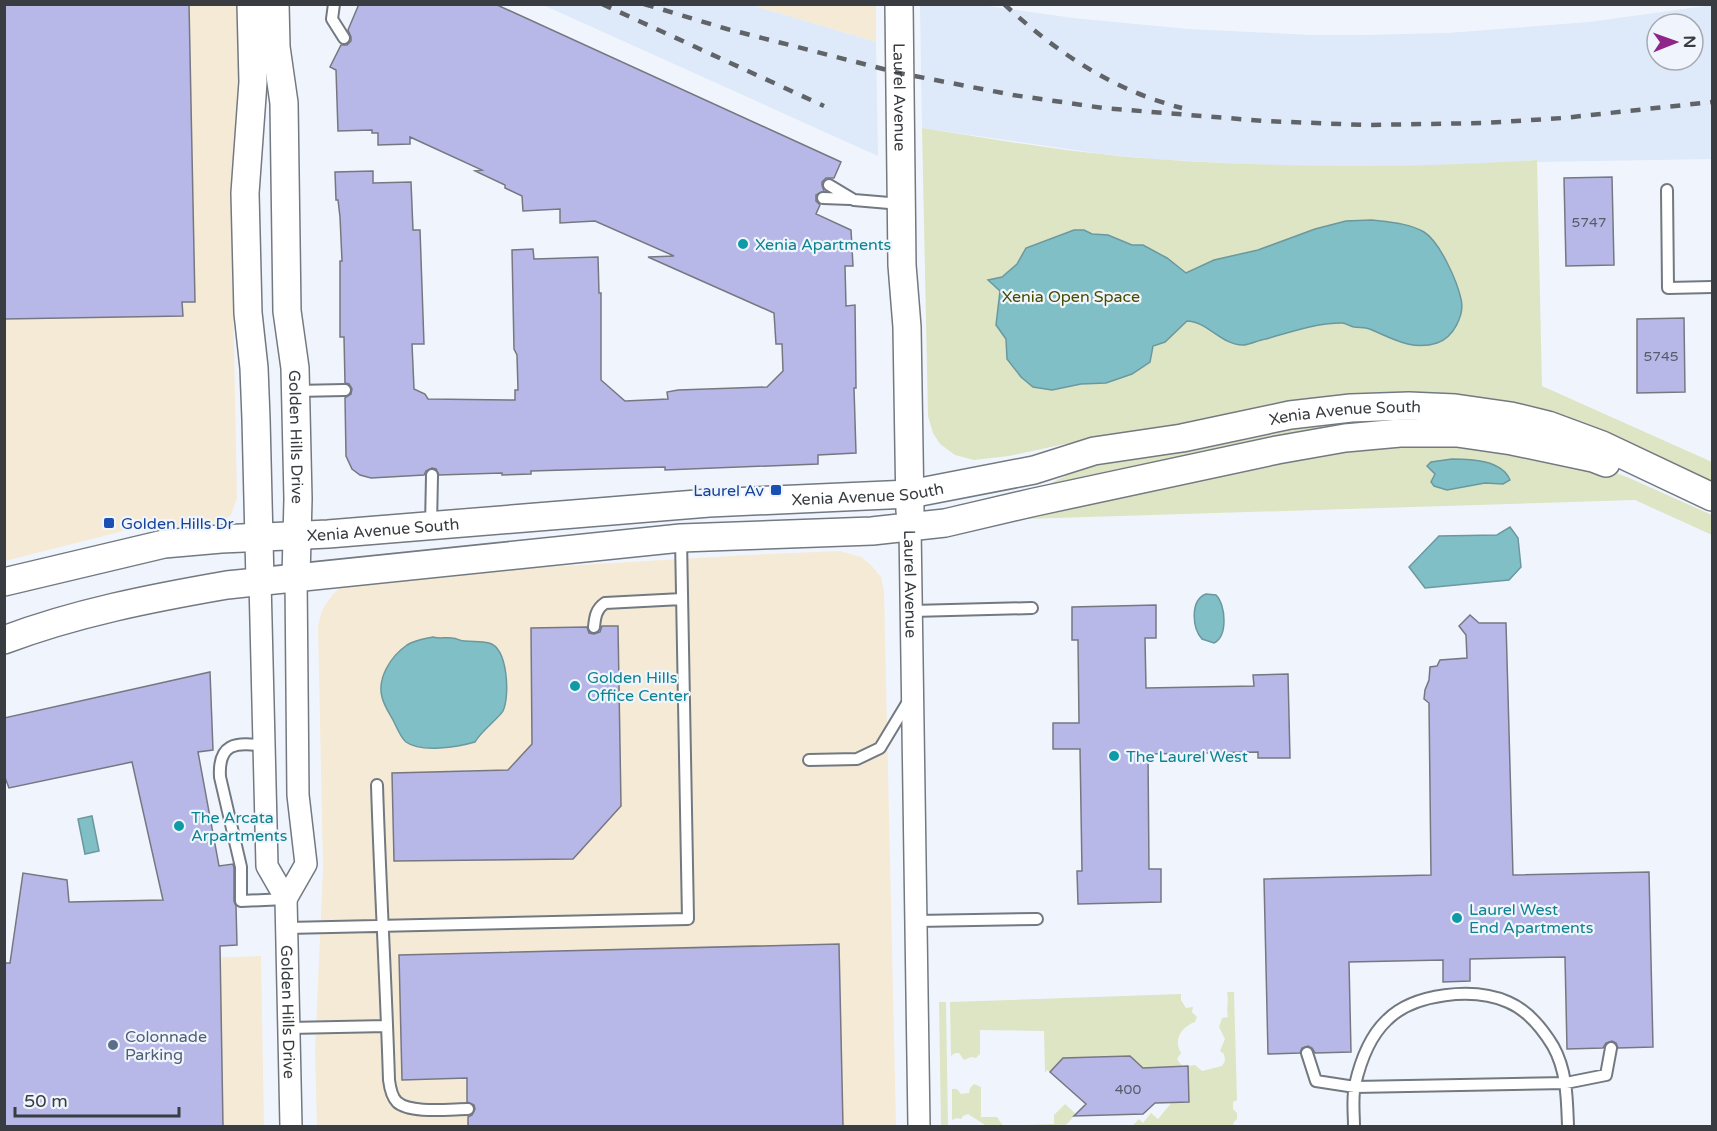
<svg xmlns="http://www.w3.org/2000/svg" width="1717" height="1131" viewBox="0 0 1717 1131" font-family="'Varela Round',sans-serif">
  <rect width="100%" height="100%" fill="#f0f5fd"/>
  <path fill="#f5ead5" d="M5,5H244L242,123L231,197L237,498L231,515L223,521L199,525L143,526L5,561Z
    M751,5H876V42Z
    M840,551L861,557L871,565L881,577L884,591L896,1126H317L315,1052L323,868L318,626L322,610L333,594L342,586L462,572L747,555Z
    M261,956L264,1126H5L4,964Z"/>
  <path fill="#dee9f9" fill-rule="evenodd" d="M543,5H751L876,42L878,156Z
    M920,5H981L1073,18L1188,29L1313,35H1363L1448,33L1589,22L1712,5V159L1537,162L1536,160L1477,164L1349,167L1264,165L1154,159L1102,154L922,128ZM1657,24H1693V60H1657Z"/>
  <path fill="#dde5c4" d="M922,128C999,140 1077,154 1156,159C1283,168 1410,168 1537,160L1542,386L1712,462V484L1524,410L1169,432L1065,444L1009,456L974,460L955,455L940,444L933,433L928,416Z
    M1395,413L1450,427L957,509L956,505L1039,489L1087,465L1281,424Z
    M1423,440L1593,465L1627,477L1712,515V535L1635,500L996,520L1313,450Z
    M1227,992H1234L1237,1100L1233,1102V1109L1237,1113V1119L1233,1123L1234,1126H1132L1139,1119L1143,1123L1151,1113L1158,1119L1172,1102L1188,1066L1195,1065L1202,1071L1222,1066L1225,1061L1224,1054L1220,1051L1225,1039L1219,1027L1222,1018L1228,1017C1226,1008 1229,1001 1227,992Z
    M1181,994V1000L1186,1008L1193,1007L1192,1012L1197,1017L1195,1022C1181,1027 1173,1040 1181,1053L1177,1059L1182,1066L1143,1068L1130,1056L1063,1058L1050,1072L1047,1070L1045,1073L1044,1031L980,1030V1054L976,1058L971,1057L964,1060L959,1053H955L951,1056L950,1002Z
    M939,1002H946L948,1126H941Z
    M974,1084L981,1087V1117H997L1003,1126L985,1125L968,1114L963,1116L961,1119L957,1118L952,1120V1089H957L961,1094L969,1093L970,1088Z
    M1065,1104L1076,1114L1065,1126H1024V1125L1054,1124V1115Z"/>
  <path fill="#80bfc6" stroke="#6b989e" stroke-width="1.5" d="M1371,220C1388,222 1409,223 1424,232C1440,242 1457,281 1461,299C1465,315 1453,338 1437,343C1413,351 1393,339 1372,330C1366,327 1360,328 1354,327C1349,326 1346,323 1342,323C1316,323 1290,332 1266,339C1259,340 1251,344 1244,345C1222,346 1207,321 1187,321L1165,342L1153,346L1150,362L1132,374L1106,383L1081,384L1052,390L1033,387L1021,377L1007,359L1006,339L996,325L1000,291L988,280L1002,277L1017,264L1026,248L1074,230H1084L1092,234L1108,235L1132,245H1143L1167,258L1186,273L1214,260L1258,250L1315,229L1346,221Z
    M1452,459C1471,459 1502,460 1510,480L1503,484L1485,483L1447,490L1434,486L1431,482L1435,474L1427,466L1431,462Z
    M1510,527L1518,538L1521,567L1509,580L1425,588L1409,567L1439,536L1497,535Z
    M1206,594L1216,595C1226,605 1228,636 1214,643L1202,639C1192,628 1190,600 1206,594Z
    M433,637C440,639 445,637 452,638C456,638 460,641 465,641C473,642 481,641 489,643C508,648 510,696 503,711C499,718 481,731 475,742C458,747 421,753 406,742C401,738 397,728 394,722C390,714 384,706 382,697C377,678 391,656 407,645C415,640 424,639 433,637Z
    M92,816L99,851L85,854L78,819Z"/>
  <path fill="#b7b8e7" stroke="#777781" stroke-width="1.5" d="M4,4H189L195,302H182L183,316L4,319Z
    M359,4H495L841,162L834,178H826L822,182V185L824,191L816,195V201L820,205L816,214L851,230L853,266H845L846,306L855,305L856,388H854L856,453L818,455V464L665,470V467L531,471V474L502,475V473L439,475L436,469L432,468L426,471L424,475L371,478L360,475L352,469L346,456L345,398L351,394L352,389L349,384L345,383L344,337H340V261H342L340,217L338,200H336L335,172L373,171V183L411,182L413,230H420L424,344H412L414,389L425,394L428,399L515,400V390H518L517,355L514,349L512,250L533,249L534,259L598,257L599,293H601V380L625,401L668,399L667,392L678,390L767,387L783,371L782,344H776L774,313L648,257L674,256L595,221L560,223V209L523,211L522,196L505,188V185L475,171L482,170L410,137V144L378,145V133H372V130L338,131L336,70L330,67L341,45H347L351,41V37L348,30Z
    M1612,177L1614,265L1566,266L1564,178Z
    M1684,318L1685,392L1637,393V319Z
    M1156,605V638H1145L1146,688L1254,686L1253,675L1288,674L1290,758H1258V752L1148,754L1149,869H1161V902L1078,904L1077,871H1082L1080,749H1053V723H1079L1078,640H1072V607Z
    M1470,615L1479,623H1506L1513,875L1649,872L1653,1047L1618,1048L1616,1043L1612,1041L1606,1043L1603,1048L1567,1049L1565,957L1470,959V981L1443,982V960L1349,962L1351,1052L1315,1053L1312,1048L1308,1046L1302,1048L1300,1053L1268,1054L1264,879L1431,875L1429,703L1424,699L1425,690L1429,680L1430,667L1437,666L1440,660L1467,658L1466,635L1459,626Z
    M602,626H618L621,806L573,859L394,861L392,773L508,770L532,744L531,628L587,627L589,633L594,634L600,632Z
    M210,672L213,750L198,752L219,866L233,864L234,868V901L236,906L237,945L220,946L223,1126H4V963H10L23,873L67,880L69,902L163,900L132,762L9,788L4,775V718Z
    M839,944L843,1126H468V1117L472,1115L475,1109L474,1105L467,1102V1078L402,1080L399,955Z
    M1130,1056L1143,1068L1188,1066L1189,1102L1155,1103L1143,1114L1074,1116L1086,1104L1050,1072L1063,1058Z"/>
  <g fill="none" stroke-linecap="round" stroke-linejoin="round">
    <g stroke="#737981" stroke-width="14">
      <path id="service" d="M334,4L332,19L344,38
        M829,185L854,200L901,204
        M1667,190L1668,288L1712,287
        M823,198L850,199
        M295,391L345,390
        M431,526L432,475
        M912,611L1032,608
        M594,627C595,617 596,609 605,603L682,599
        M264,746C235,741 218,744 220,777L241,867V901L286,899
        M809,760L857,759L880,748L909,700
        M377,785C380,883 386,982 389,1080C390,1088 392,1097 397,1102C410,1114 451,1109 468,1109
        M916,921L1037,919
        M287,928L688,919L681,539
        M289,1028L387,1026
        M1307,1053L1316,1081L1355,1087L1566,1083L1606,1075L1611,1048
        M1354,1126C1354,1113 1352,1098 1355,1085C1360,1063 1370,1036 1387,1020C1414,993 1474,987 1508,1002C1527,1010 1542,1028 1553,1046C1567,1071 1567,1099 1568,1126"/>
    </g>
    <g stroke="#737981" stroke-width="24">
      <g id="minor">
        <path id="s1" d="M910,527L919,1126"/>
        <path id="s2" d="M260,581L267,866L286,899L291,1126"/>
        <path d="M286,899L306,864L298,795L296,577"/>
      </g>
    </g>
    <g stroke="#737981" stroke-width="30">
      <g id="tertiary">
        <path d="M251,4L253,82L245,193L248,313L254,368L256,419L260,581"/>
        <path id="s3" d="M275,4L276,47L284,103L287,311L295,368L298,499L296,577"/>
        <path id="s4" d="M899,4L902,265L907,327L910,511"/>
        <path id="s5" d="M4,582L164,544L221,539L328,534L709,503L910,494L1034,470L1094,451L1182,438L1290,415L1351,408L1409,406L1455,408L1511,416L1548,425L1602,445L1712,497"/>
        <path d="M4,640C75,613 152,598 227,585L681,538L872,531L945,523L1035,502L1277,450L1345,438L1400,433H1457L1512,441L1593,458L1606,463"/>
      </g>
    </g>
    <use href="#service" stroke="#fff" stroke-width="10"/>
    <use href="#minor" stroke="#fff" stroke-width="21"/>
    <use href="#tertiary" stroke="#fff" stroke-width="27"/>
    <path stroke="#606468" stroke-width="4.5" stroke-dasharray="10 10" stroke-linecap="butt" d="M602,4L824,106
      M644,4L727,29L899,73L1013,95L1103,108L1264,121L1365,125L1484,123L1563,118L1712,102
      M1004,4C1056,52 1112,90 1182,108"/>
  </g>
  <g fill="#0f9aa8" stroke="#f0f5fd" stroke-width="2">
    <circle cx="743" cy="244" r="6"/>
    <circle cx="575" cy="686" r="6"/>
    <circle cx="1114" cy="756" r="6"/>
    <circle cx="179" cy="826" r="6"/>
    <circle cx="1457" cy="918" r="6"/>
  </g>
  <g fill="#1a4fb4" stroke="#f0f5fd" stroke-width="2">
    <rect x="770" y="484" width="12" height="12" rx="3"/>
    <rect x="103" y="517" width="12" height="12" rx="3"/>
  </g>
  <circle fill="#5c6f8a" stroke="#f0f5fd" stroke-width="2" cx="113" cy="1045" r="6"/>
  <g text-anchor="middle" stroke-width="4.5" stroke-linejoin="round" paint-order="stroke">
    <g font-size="14" fill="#585b6a">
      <text x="1589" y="227">5747</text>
      <text x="1661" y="361">5745</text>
      <text x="1128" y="1094">400</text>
    </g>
    <g font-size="16" fill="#393c40" stroke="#f0f5fd">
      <text dy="6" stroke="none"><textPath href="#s4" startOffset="93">Laurel Avenue</textPath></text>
      <text dy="6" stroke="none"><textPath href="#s5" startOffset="1356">Xenia Avenue South</textPath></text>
      <text dy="6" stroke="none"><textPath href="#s3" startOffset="434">Golden Hills Drive</textPath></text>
      <text dy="6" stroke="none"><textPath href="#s5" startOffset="870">Xenia Avenue South</textPath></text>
      <text dy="6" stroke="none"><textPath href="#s5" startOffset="384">Xenia Avenue South</textPath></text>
      <text dy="6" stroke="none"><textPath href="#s1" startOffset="57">Laurel Avenue</textPath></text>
      <text dy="6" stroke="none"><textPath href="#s2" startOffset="436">Golden Hills Drive</textPath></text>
    </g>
    <g font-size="16" fill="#0d838f" stroke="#f0f5fd" text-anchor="start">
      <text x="755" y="250">Xenia Apartments</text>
      <text x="587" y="683">Golden Hills<tspan x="587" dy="18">Office Center</tspan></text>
      <text x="1126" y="762">The Laurel West</text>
      <text x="191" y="823">The Arcata<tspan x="191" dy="18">Arpartments</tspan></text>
      <text x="1469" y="915">Laurel West<tspan x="1469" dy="18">End Apartments</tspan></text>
    </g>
    <g font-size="16" fill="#444e00" stroke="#f0f5fd">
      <text x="1071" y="302">Xenia Open Space</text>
    </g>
    <g font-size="16" fill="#164399" stroke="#f0f5fd" text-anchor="end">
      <text x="764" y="496">Laurel Av</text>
      <text x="121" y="529" text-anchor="start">Golden Hills Dr</text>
    </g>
    <g font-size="16" fill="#4e5e75" stroke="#f0f5fd" text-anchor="start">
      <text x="125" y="1042">Colonnade<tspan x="125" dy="18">Parking</tspan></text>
    </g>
  </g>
  <rect width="1717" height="1131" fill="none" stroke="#393c40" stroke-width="12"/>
  <g transform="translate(1675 42) rotate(89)"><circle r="28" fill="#f0f5fd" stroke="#a7abb1" stroke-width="1.5"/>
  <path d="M0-4.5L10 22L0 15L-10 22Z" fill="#902589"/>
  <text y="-9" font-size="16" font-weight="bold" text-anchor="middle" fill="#393c40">N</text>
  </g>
  <path d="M15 1107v9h164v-9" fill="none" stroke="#393c40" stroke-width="3"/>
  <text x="24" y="1107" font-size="18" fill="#393c40" stroke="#f0f5fd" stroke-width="4.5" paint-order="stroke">50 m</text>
</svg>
